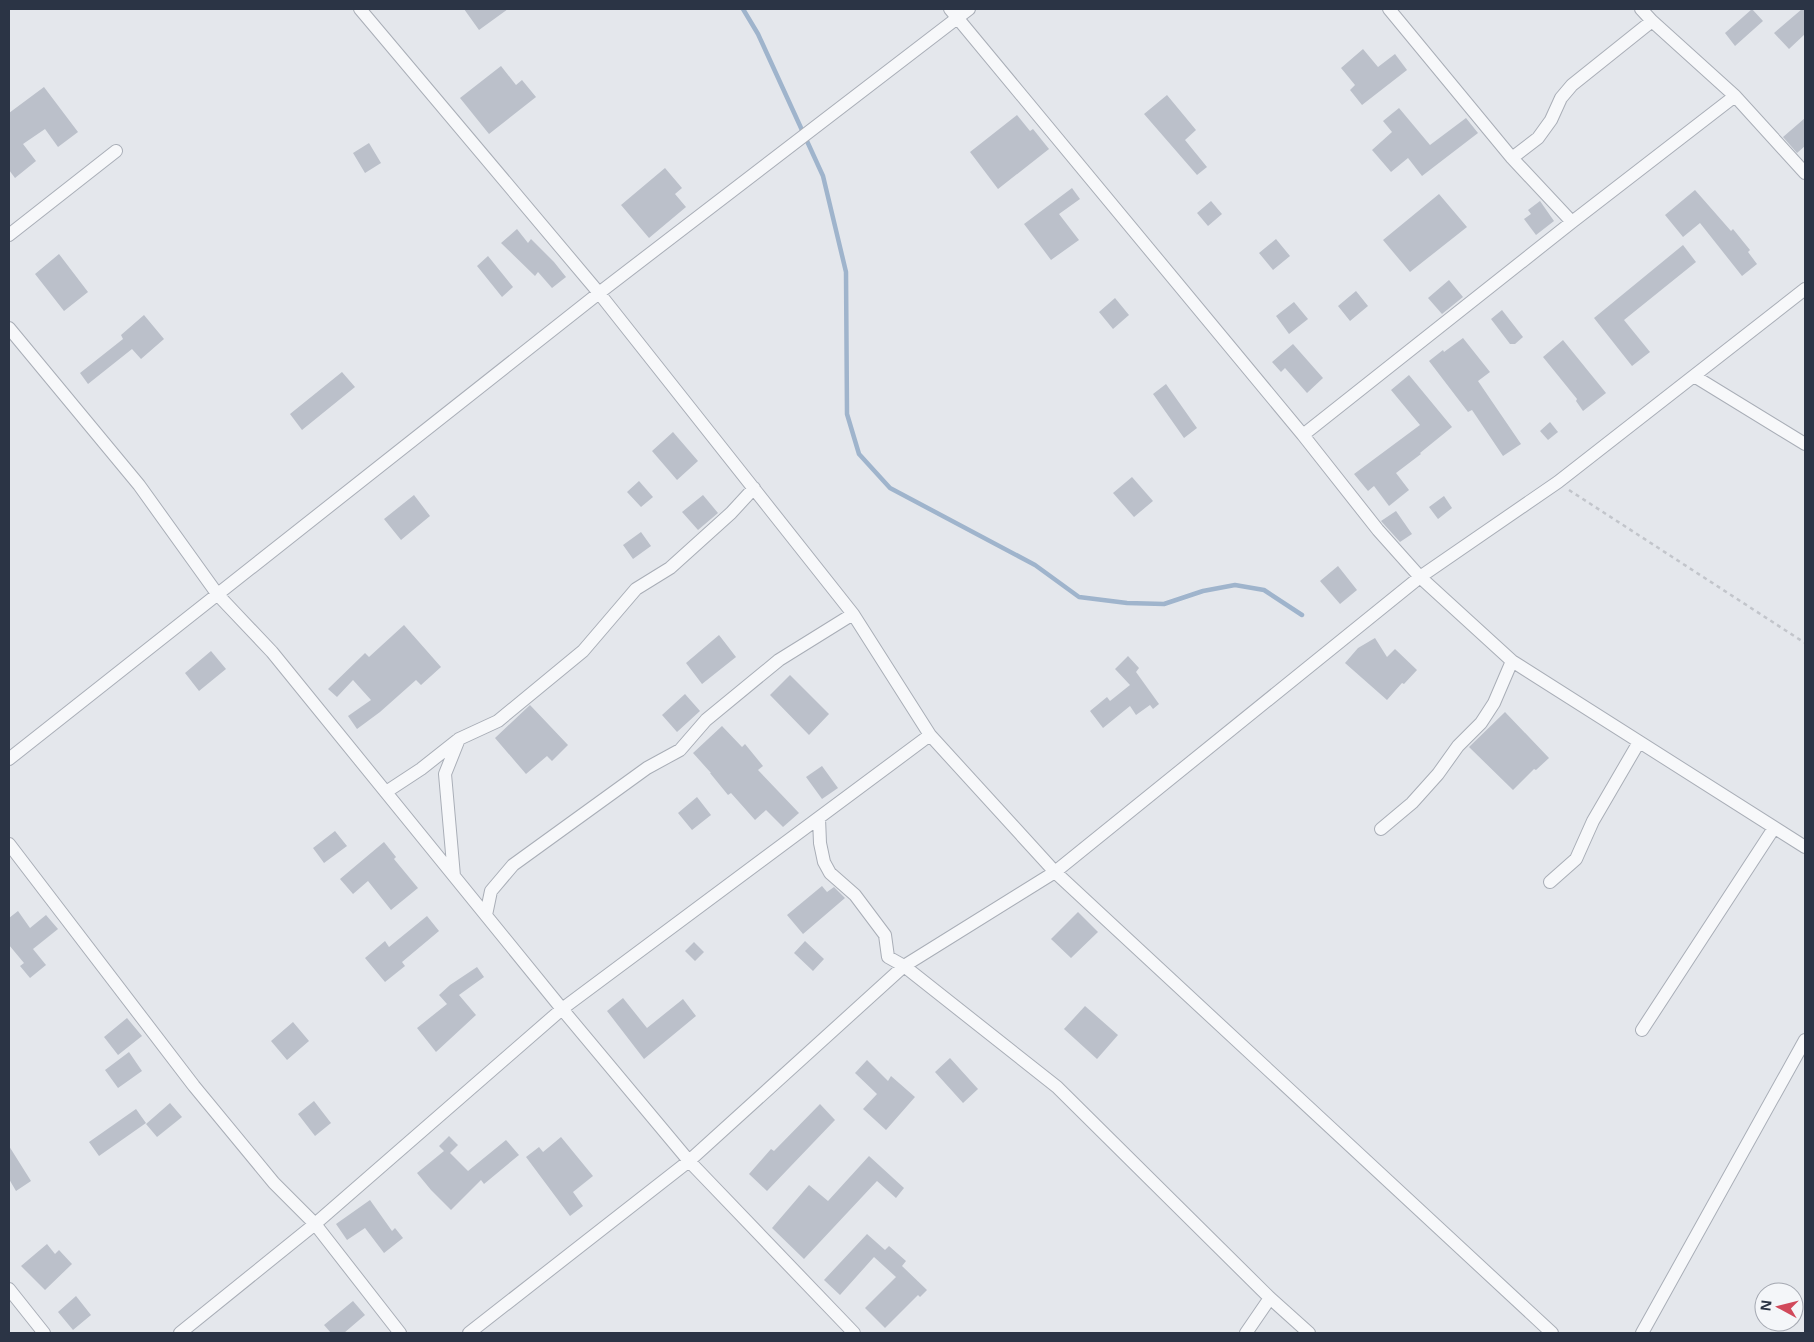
<svg xmlns="http://www.w3.org/2000/svg" width="1814" height="1342" viewBox="0 0 1814 1342" font-family="'Open Sans',sans-serif">
  <rect width="100%" height="100%" fill="#e4e7ec"/>
  <g fill="none" stroke-linecap="round" stroke-linejoin="round">
    <path stroke="#9fb4cc" stroke-width="4.5" d="M743,9L758,34L823,176L846,272L847,414L859,454L890,488L1035,565L1079,597L1127,603L1164,604L1203,591L1235,585L1264,590L1302,615"/>
  </g>
  <path fill="#bbc0ca" d="M464,9H508L479,30Z
    M1752,9L1763,21L1735,46L1725,33Z
    M1802,9H1805V34L1789,49L1774,33Z
    M1363,49L1378,67L1395,54L1407,70L1362,105L1350,90L1355,85L1341,68Z
    M501,66L516,85L522,80L536,97L489,134L460,98Z
    M44,87L78,132L58,147L45,129L23,144L36,161L15,178L9,170V113Z
    M1167,95L1196,130L1185,140L1207,167L1197,175L1144,114Z
    M1399,108L1430,145L1466,118L1478,133L1422,176L1408,158L1391,172L1372,150L1392,132L1383,121Z
    M1017,115L1030,131L1033,129L1049,149L998,189L970,152Z
    M1805,118V146L1797,153L1783,137Z
    M369,143L381,163L365,173L353,153Z
    M665,168L682,188L675,194L686,207L649,238L621,205Z
    M1072,188L1080,199L1059,214L1079,240L1051,260L1024,224Z
    M1695,190L1731,231L1733,229L1750,250L1748,252L1757,264L1742,276L1700,223L1683,237L1665,215Z
    M1439,194L1467,227L1410,272L1383,240Z
    M1211,201L1222,214L1208,226L1197,213Z
    M1540,201L1554,221L1536,235L1524,219L1531,214L1528,210Z
    M517,229L528,243L531,239L554,262L566,277L552,288L538,272L535,276L501,243Z
    M1276,239L1290,256L1273,270L1259,253Z
    M1683,245L1696,262L1624,320L1650,352L1632,366L1594,318Z
    M59,254L88,292L64,311L35,274Z
    M488,256L513,287L502,297L477,266Z
    M1449,280L1463,297L1442,314L1428,298Z
    M1356,291L1368,306L1350,321L1338,306Z
    M1115,298L1129,315L1113,329L1099,312Z
    M1294,302L1308,319L1289,334L1276,316Z
    M1502,310L1523,337L1515,344H1510L1491,319Z
    M144,315L164,339L141,359L132,349L88,384L80,373L123,339L121,335Z
    M1463,338L1490,372L1478,381L1521,444L1503,456L1472,410L1468,412L1429,361L1443,350L1444,352Z
    M1563,340L1606,393L1583,411L1576,401L1577,399L1543,357Z
    M1293,344L1323,378L1307,393L1285,368L1281,372L1272,362Z
    M342,372L355,387L302,430L290,414Z
    M1409,375L1452,427L1420,453L1421,454L1396,473L1409,490L1389,506L1374,486L1368,491L1354,474L1420,425L1391,390Z
    M1166,384L1197,428L1184,438L1153,394Z
    M1550,422L1558,432L1548,440L1540,431Z
    M673,432L698,461L677,480L652,451Z
    M1132,477L1153,501L1134,517L1113,493Z
    M639,481L653,497L641,507L627,492Z
    M414,495L430,516L401,540L384,519Z
    M703,495L718,513L698,530L682,512Z
    M1444,496L1452,508L1438,519L1429,507Z
    M1396,511L1412,534L1400,542L1381,521Z
    M641,532L651,546L633,559L623,545Z
    M1338,566L1357,590L1340,604L1320,581Z
    M404,625L441,667L421,685L416,680L380,712L357,729L348,716L371,700L353,680L337,697L328,689L363,655L365,653L369,657Z
    M719,635L736,657L702,684L686,663Z
    M1375,638L1387,657L1395,649L1417,670L1404,684L1402,683L1387,700L1345,663L1358,648Z
    M211,651L226,669L199,691L185,673Z
    M1128,656L1139,668L1136,672L1159,704L1153,709L1150,705L1136,715L1130,706L1103,728L1090,711L1107,697L1110,701L1130,685L1115,669Z
    M790,675L829,714L809,735L770,695Z
    M685,694L700,711L677,732L662,715Z
    M530,705L568,745L552,761L547,756L526,774L495,738Z
    M1505,712L1549,758L1536,770L1534,769L1513,790L1469,747Z
    M722,726L742,747L745,744L763,766L758,770L799,813L783,827L766,810L755,820L731,793L728,795L710,773H711L693,753Z
    M822,766L838,788L822,799L806,777Z
    M697,797L711,815L692,830L678,813Z
    M335,831L347,846L324,863L313,848Z
    M384,842L396,857L394,859L418,888L391,910L368,881L353,894L340,879Z
    M822,886L827,892L834,887L845,898L803,934L787,915Z
    M18,911L30,928L46,915L58,929L33,949L46,965L30,978L20,966L24,963L9,945V918Z
    M1078,912L1098,932L1071,958L1051,939Z
    M427,916L439,931L402,962L405,966L385,982L365,958L385,941L389,947Z
    M805,941L824,959L813,971L794,953Z
    M694,942L704,952L695,961L685,951Z
    M477,967L484,977L459,995L476,1015L436,1052L417,1028L447,1004L439,995L450,985Z
    M623,998L647,1028L683,999L696,1016L644,1059L607,1011Z
    M1085,1006L1118,1035L1097,1059L1064,1029Z
    M127,1018L142,1036L118,1055L104,1037Z
    M293,1022L309,1041L287,1060L271,1041Z
    M129,1052L142,1071L118,1088L105,1070Z
    M950,1058L978,1089L963,1103L935,1072Z
    M867,1060L888,1081L891,1076L915,1097L886,1130L863,1109L877,1094L855,1073Z
    M314,1101L331,1123L315,1136L298,1114Z
    M170,1103L182,1117L157,1137L146,1124Z
    M820,1104L835,1120L767,1191L749,1174L771,1149L774,1151Z
    M136,1109L146,1123L99,1156L89,1142Z
    M449,1136L458,1145L450,1153L468,1171L506,1140L519,1155L484,1184L481,1180L451,1210L431,1190L417,1173L444,1151L439,1146Z
    M561,1137L593,1176L573,1192L583,1206L570,1216L526,1157L539,1147L543,1152Z
    M9,1146L31,1181L16,1191L9,1179Z
    M869,1156L904,1188L896,1198L877,1181L804,1259L772,1228L809,1185L828,1201Z
    M370,1200L392,1231L395,1228L403,1238L384,1253L365,1228L347,1240L336,1224Z
    M867,1234L885,1250L889,1246L906,1261L902,1266L927,1290L920,1297L918,1295L885,1328L865,1308L896,1277L874,1257L840,1295L824,1280Z
    M47,1244L55,1254L59,1250L72,1264L45,1290L21,1266Z
    M76,1296L91,1315L73,1330L58,1312Z
    M353,1301L365,1315L344,1333H331L324,1325Z"/>
  <g fill="none" stroke-linecap="round" stroke-linejoin="round">
    <g stroke="#a9aeb7" stroke-width="14">
      <path id="minor" d="M360,9L599,293L853,614L930,735L1055,872L1552,1333
        M950,9L1303,435
        M1389,9L1512,158L1572,222
        M1641,9L1652,21L1735,96L1805,173
        M1735,96L1572,222L1303,435L1378,530L1420,577L1512,661L1805,847
        M1512,158L1538,138L1551,120L1561,98L1572,85L1652,21
        M9,235L116,151
        M9,328L139,485L218,595L272,652L562,1009L689,1161L854,1333
        M1694,376L1805,444
        M9,759L599,293L969,9
        M386,792L421,769L459,739L498,721L583,651L636,589L670,568L731,513L754,488
        M819,818L820,843L824,862L830,873L855,895L885,935L888,957L904,966L1057,1087L1270,1298L1309,1333
        M1381,829L1412,803L1438,774L1458,746L1481,723L1494,703L1512,661
        M9,844L194,1086L274,1183L315,1224L400,1333
        M454,876L445,774L459,739
        M1550,882L1576,859L1593,821L1639,742
        M486,915L491,891L513,865L647,768L680,750L706,720L779,660L853,614
        M1642,1030L1774,828
        M9,1289L44,1333
        M180,1333L315,1224L562,1009L930,735
        M469,1333L689,1161L904,966L1055,872L1420,577L1558,482L1805,289
        M1246,1333L1270,1298
        M1642,1333L1805,1040"/>
    </g>
    <path stroke="#c2c5cb" stroke-width="2.5" stroke-dasharray="4 4" stroke-linecap="butt" d="M1569,490L1805,643"/>
    <use href="#minor" stroke="#f7f8fa" stroke-width="12"/>
  </g>
  <rect width="1814" height="1342" fill="none" stroke="#2b3445" stroke-width="20"/>
  <g transform="translate(1779 1307) rotate(277)"><circle r="24" fill="#f4f6f9" stroke="#a4a8b1"/>
  <path d="M0-4L9 19L0 12L-9 19Z" fill="#d1495b"/>
  <text y="-8" font-size="14" font-weight="bold" text-anchor="middle" fill="#2b3445">N</text>
  </g>
</svg>
